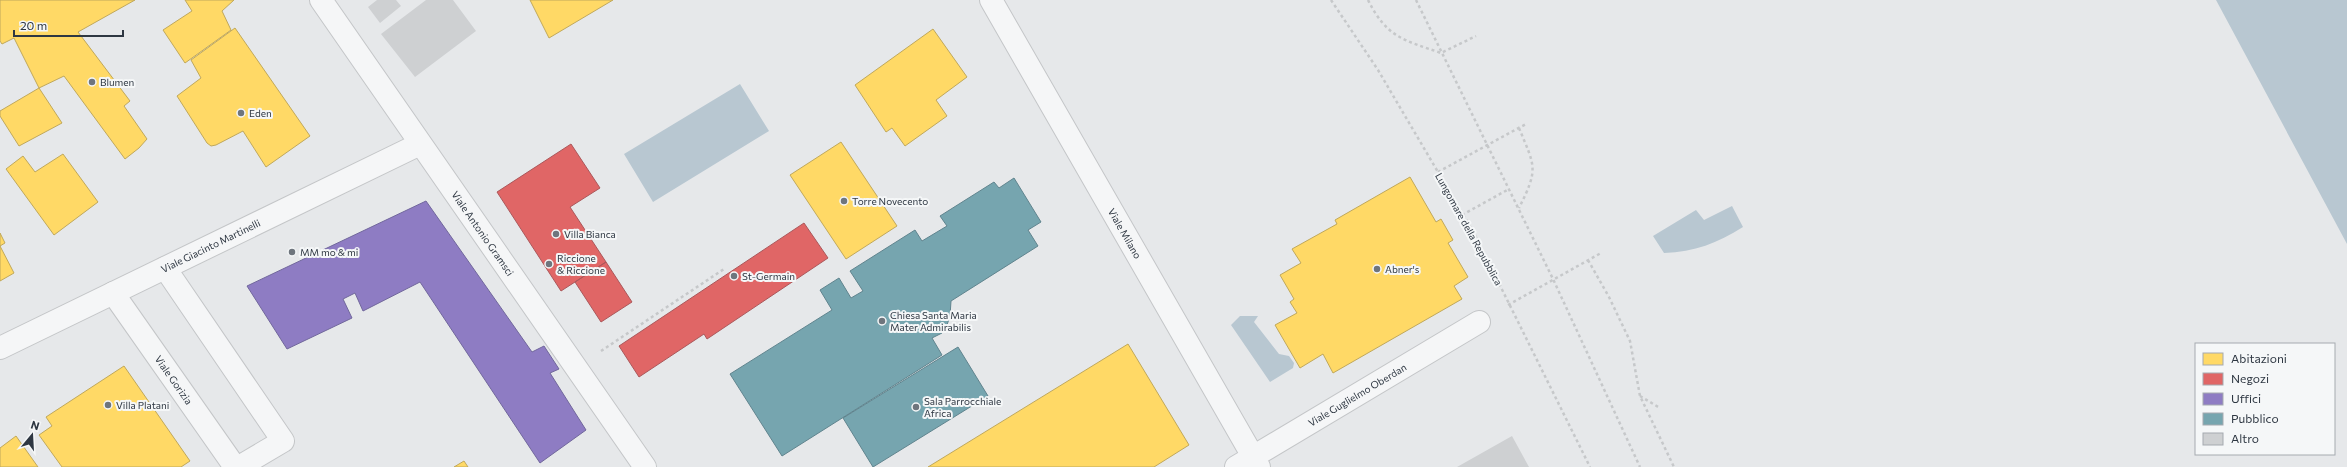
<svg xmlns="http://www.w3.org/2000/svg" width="2347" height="467" viewBox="0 0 2347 467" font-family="Commissioner,sans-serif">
  <rect width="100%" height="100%" fill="#e6e8ea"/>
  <path fill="#b8c7d1" d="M2216,0H2347V244Z
    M740,84L769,131L653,202L624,154Z
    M1732,206L1743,227C1717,243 1695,252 1664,253L1653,236L1696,210L1704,220Z
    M1240,316H1258L1254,322L1279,354L1289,356L1294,363L1293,368L1270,382L1231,325Z"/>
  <path fill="#ffd966" stroke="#c0a85b" d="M0,0H135L78,32L130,101L124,106L147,139L139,148L125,159L64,76L39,88L14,38L2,44L0,41Z
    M185,0H234L222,11L231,30L185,63L163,30L192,11Z
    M530,0H613L549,38Z
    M235,28L310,136L266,167L243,131L216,145L211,146L207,143L177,96L201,78L191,60Z
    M933,29L967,77L936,100L947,116L905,146L892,128L886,132L855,85Z
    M39,88L62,123L19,146L0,116V111Z
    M841,142L897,226L846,259L790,175Z
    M63,154L98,202L54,235L6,169L23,156L35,172Z
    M1410,177L1436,222L1441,219L1453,240L1448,243L1468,277L1454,286L1462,299L1333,373L1323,354L1300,368L1275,325L1297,313L1290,302L1294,299L1280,275L1301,263L1292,249L1337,224L1335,220Z
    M0,233L5,243L0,246Z
    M0,246L14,273L0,281Z
    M1128,344L1189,445L1154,467H928Z
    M124,366L190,461L181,467H62L39,435L52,426L46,417Z
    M16,436L38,467H0V448Z
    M464,461L468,467H454Z"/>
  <path fill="#e06666" stroke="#ab585b" d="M571,144L600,188L570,207L606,262L561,291L497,192Z
    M804,223L828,258L707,339L704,334L639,377L619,346Z
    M606,262L632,302L601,322L575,282Z"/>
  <path fill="#8e7cc3" stroke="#71679c" d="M426,201L532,352L544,346L559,369L550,373L586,430L540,463L420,282L363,311L355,293L343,299L352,318L287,349L247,286Z"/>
  <path fill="#76a5af" stroke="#60848e" d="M1014,178L1041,222L1028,230L1038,246L951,301L950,316L947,325L942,333L932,338L942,355L782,456L730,374L832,310L820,290L839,278L851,298L863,291L850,271L915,230L922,241L947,226L940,216L994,182L999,188Z
    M958,347L988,396L873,467L843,418Z"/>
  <path fill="#ced0d2" d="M377,0H396L401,6L380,23L368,7Z
    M426,0H453L476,31L415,77L381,34Z
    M1512,436L1529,467H1457Z"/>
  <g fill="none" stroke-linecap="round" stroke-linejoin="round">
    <g stroke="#c4c6c8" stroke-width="24">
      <g id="minor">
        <path id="s1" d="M321,0L645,467"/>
        <path id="s2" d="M991,0L1259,467"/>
        <path d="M165,268L283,441L239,467"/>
        <path id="s3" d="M113,293L235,467"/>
        <path id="s4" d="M0,348L420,144"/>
        <path id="s5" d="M1236,467L1479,322"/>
      </g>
    </g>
    <path stroke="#c6c8ca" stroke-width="2.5" stroke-dasharray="3 3" stroke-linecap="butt" d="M1331,0L1378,70L1475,235L1590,467
      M1368,0C1387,38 1404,40 1441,53L1476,36
      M1416,0L1553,279L1640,467
      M1519,128C1535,167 1539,168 1519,208
      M1438,172L1526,124
      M1462,215L1509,189
      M1588,260L1609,297L1630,341L1640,396L1674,467
      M1508,305L1601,253
      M601,351L724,269
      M1640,396L1660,408"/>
    <use href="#minor" stroke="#f5f6f7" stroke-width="22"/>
  </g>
  <g fill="#6e757d" stroke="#f5f7f8" stroke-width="1.5">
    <circle cx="92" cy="82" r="4"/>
    <circle cx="241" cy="113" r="4"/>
    <circle cx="844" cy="201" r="4"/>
    <circle cx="556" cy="234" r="4"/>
    <circle cx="292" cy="252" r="4"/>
    <circle cx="549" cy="264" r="4"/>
    <circle cx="1377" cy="269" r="4"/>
    <circle cx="734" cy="276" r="4"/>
    <circle cx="882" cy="321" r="4"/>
    <circle cx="108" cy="405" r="4"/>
    <circle cx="916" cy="407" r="4"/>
  </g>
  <g text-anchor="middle" stroke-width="4" stroke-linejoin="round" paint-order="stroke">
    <g font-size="10" fill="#2e3742" stroke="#f5f7f8" text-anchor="start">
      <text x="100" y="86">Blumen</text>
      <text x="249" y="117">Eden</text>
      <text x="852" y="205">Torre Novecento</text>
      <text x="564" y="238">Villa Bianca</text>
      <text x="300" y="256">MM mo &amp; mi</text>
      <text x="557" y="262">Riccione<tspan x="557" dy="12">&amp; Riccione</tspan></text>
      <text x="1385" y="273">Abner's</text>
      <text x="742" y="280">St-Germain</text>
      <text x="890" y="319">Chiesa Santa Maria<tspan x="890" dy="12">Mater Admirabilis</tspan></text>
      <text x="924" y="405">Sala Parrocchiale<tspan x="924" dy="12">Africa</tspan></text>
      <text x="116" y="409">Villa Platani</text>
    </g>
    <g font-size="10" fill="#2e3742" stroke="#f5f7f8">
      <text transform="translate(1469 229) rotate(61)" y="4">Lungomare della Repubblica</text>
      <text dy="4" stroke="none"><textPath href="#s2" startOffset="269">Viale Milano</textPath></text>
      <text dy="4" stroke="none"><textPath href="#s1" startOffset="284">Viale Antonio Gramsci</textPath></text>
      <text dy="4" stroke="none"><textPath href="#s4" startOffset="234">Viale Giacinto Martinelli</textPath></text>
      <text dy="4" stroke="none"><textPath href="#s3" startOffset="106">Viale Gorizia</textPath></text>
      <text dy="4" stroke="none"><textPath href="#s5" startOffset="141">Viale Guglielmo Oberdan</textPath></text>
    </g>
  </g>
  <rect x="2195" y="343" width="140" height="112" fill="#f5f7f8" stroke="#a5aaaf"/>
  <rect x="2203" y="353" width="20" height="12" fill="#ffd966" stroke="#a5aaaf"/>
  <text x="2231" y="363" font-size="12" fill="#2e3742">Abitazioni</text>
  <rect x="2203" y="373" width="20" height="12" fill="#e06666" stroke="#a5aaaf"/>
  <text x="2231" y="383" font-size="12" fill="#2e3742">Negozi</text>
  <rect x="2203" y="393" width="20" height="12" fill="#8e7cc3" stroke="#a5aaaf"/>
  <text x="2231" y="403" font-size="12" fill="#2e3742">Uffici</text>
  <rect x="2203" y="413" width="20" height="12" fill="#76a5af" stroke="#a5aaaf"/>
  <text x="2231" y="423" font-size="12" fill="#2e3742">Pubblico</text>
  <rect x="2203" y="433" width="20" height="12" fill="#ced0d2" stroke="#a5aaaf"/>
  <text x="2231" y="443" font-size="12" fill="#2e3742">Altro</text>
  <g transform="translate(32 435) rotate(18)" stroke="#f5f7f8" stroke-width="3" paint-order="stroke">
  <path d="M0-3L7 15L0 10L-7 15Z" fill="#2e3742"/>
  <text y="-6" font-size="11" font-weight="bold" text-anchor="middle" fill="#2e3742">N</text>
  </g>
  <path d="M14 30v6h109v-6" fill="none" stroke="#2e3742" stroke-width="2"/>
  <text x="20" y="30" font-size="12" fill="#2e3742" stroke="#f5f7f8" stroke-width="3" paint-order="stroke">20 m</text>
</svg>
